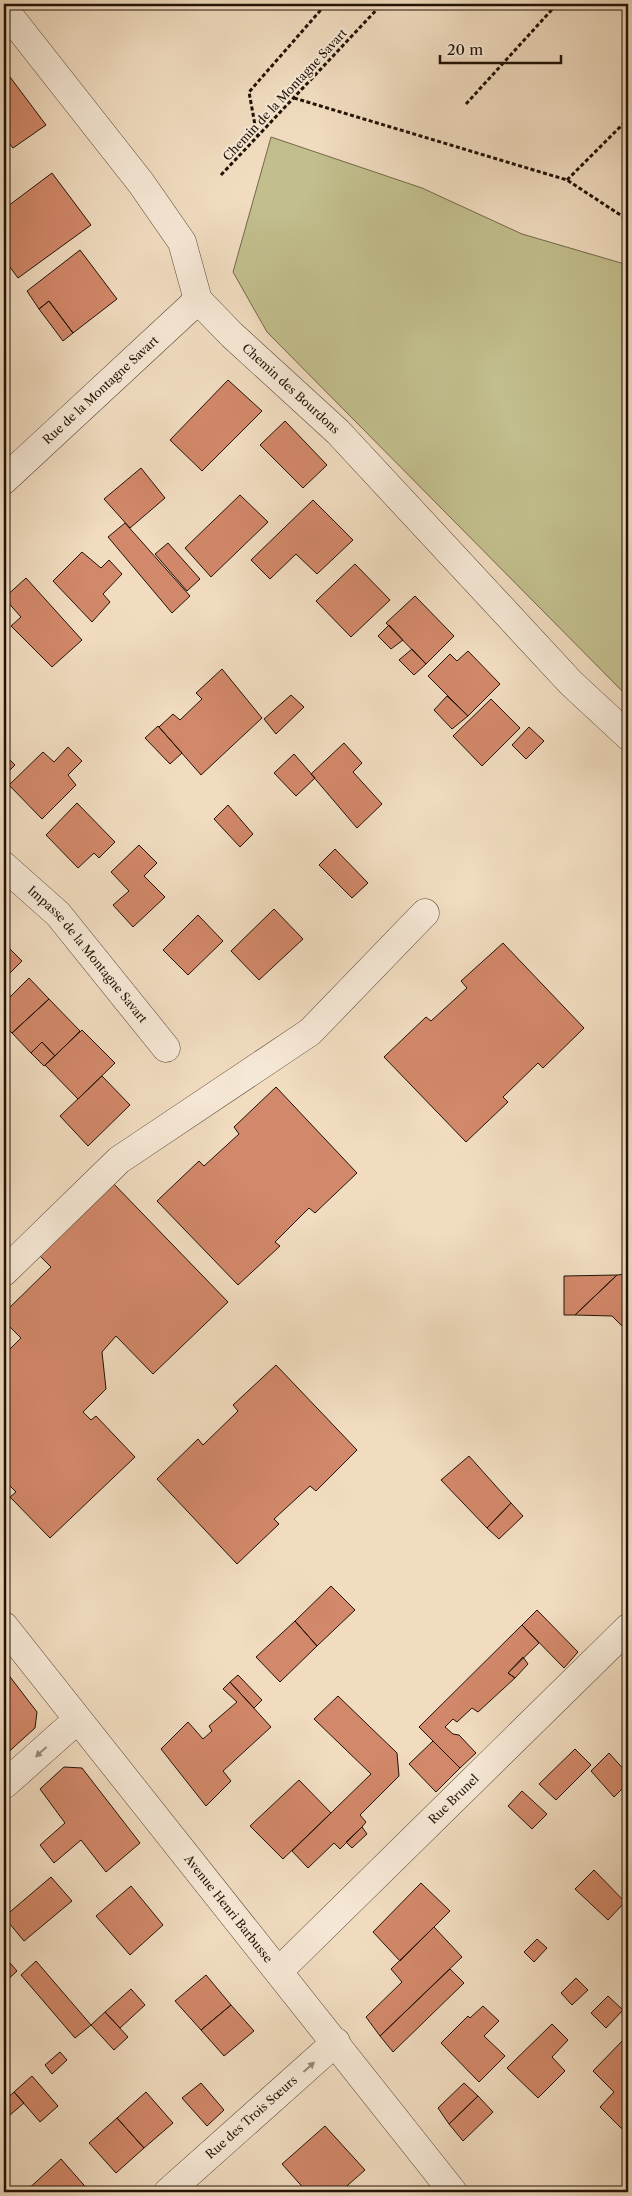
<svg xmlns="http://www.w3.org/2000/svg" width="632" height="2196" viewBox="0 0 632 2196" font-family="'Libre Caslon Text',serif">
  <rect width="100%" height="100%" fill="#f1dcc0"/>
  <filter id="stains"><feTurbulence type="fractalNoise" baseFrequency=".004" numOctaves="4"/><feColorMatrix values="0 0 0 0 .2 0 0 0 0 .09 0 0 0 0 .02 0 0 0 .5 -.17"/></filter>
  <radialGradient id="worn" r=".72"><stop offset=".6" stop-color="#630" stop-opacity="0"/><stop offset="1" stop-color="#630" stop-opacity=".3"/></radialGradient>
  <path fill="#c2be8d" stroke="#726849" d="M271,137L422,188L522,234L628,265V697L267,332L233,272Z"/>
  <path fill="#d2886a" stroke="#211205" d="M4,69L46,125L13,148L4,137Z
    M52,173L91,225L18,278L4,259V209Z
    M80,250L117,299L73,333L49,301L39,309L27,291Z
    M49,301L73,333L63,341L39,309Z
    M228,380L262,411L202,471L170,440Z
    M285,421L327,465L303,488L260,445Z
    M141,468L165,498L130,528L104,499Z
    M240,495L268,522L211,577L185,548Z
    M313,500L353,540L317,574L296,554L270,579L251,560Z
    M125,523L190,596L172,613L108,537Z
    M168,543L200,579L187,591L155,554Z
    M82,552L101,568L109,560L122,574L103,594L110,602L92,622L53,581Z
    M355,564L390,600L351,637L316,601Z
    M26,578L82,640L52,667L11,626L21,617L4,598Z
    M415,596L454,636L426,664L386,623Z
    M389,625L403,640L391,649L378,636Z
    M412,649L426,664L414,675L399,660Z
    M468,651L500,684L468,716L428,676L450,654L457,661Z
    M222,669L262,718L201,775L159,727L173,714L180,720L202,699L196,693Z
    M291,695L304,707L276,734L264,719Z
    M447,696L468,716L452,729L434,710Z
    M491,699L520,728L482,766L453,736Z
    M158,726L182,753L170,764L145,738Z
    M529,727L544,741L526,759L512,745Z
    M344,743L362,763L353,772L382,804L357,828L311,774Z
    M68,747L82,761L68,775L76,785L42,819L9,785L43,752L54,762Z
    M4,754L15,765L4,776Z
    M294,754L315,778L296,796L274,773Z
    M77,803L115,842L99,858L94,853L78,868L46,835Z
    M228,805L253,834L240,847L214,819Z
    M139,845L157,863L144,876L165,897L133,927L113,905L129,891L111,872Z
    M335,849L368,883L352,898L319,865Z
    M274,909L303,939L259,980L231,951Z
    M198,915L223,941L188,975L163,950Z
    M4,943L22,961L4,979Z
    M503,943L584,1028L543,1068L538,1063L503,1097L508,1102L466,1142L384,1057L426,1017L431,1021L467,988L461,981Z
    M29,978L49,999L12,1033L4,1025V1003Z
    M49,999L80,1031L55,1056L42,1042L31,1053L12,1033Z
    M82,1030L115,1063L78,1099L45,1065Z
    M42,1042L55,1056L44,1066L31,1053Z
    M102,1076L130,1105L88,1146L60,1116Z
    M276,1087L357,1173L315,1213L309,1208L275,1242L280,1246L238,1285L157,1201L199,1161L204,1166L239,1134L234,1127Z
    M112,1182L228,1302L153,1374L116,1336L102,1352L106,1389L83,1412L91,1420L96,1416L135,1457L50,1538L10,1497L16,1492L4,1480V1355L21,1338L4,1321V1313L51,1267L37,1253Z
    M628,1274V1332L612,1316L575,1315L617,1275Z
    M617,1275L575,1315H564V1276Z
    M276,1365L357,1450L316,1491L310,1486L274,1519L279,1524L237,1564L157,1479L198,1439L203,1445L238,1411L233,1405Z
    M469,1456L511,1503L487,1528L441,1480Z
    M511,1503L523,1516L499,1539L487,1528Z
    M331,1586L355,1610L317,1646L295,1621Z
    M537,1610L578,1652L564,1668L522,1625Z
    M295,1621L317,1646L280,1682L256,1657Z
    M522,1625L539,1643L508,1673L515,1678L478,1712L472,1708L457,1722L453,1719L445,1727L453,1734L459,1735L476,1753L460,1768L419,1727Z
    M523,1657L528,1664L515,1678L508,1673Z
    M4,1669L37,1712L35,1728L4,1756Z
    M238,1675L262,1700L254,1708L230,1682Z
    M230,1682L271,1727L223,1771L231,1781L206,1806L161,1749L188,1722L203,1739L212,1731L209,1726L237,1702L223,1689Z
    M338,1696L397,1753L399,1776L360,1815L366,1822L362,1827L340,1849L334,1843L308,1868L292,1851L371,1774L314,1719Z
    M433,1741L460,1768L436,1792L409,1764Z
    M575,1749L591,1765L556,1800L539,1784Z
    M609,1753L628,1774V1783L614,1797L591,1771Z
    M64,1767L82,1768L140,1843L106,1872L81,1840L54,1863L40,1845L65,1823L40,1789Z
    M299,1780L331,1813L283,1859L250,1826Z
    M522,1791L547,1814L532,1829L508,1806Z
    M362,1827L367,1834L352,1848L346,1842Z
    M594,1870L625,1902L608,1920L575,1889Z
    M51,1877L72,1901L24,1941L4,1917Z
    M421,1883L450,1911L400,1961L373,1932Z
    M131,1886L163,1925L130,1955L96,1916Z
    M434,1927L462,1957L380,2036L366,2017L402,1982L391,1969Z
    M537,1939L547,1948L534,1962L524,1952Z
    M4,1956L17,1971L4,1983Z
    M36,1961L91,2025L75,2038L21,1975Z
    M450,1969L464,1983L393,2052L380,2036Z
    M206,1975L231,2005L201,2030L175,2001Z
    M576,1978L588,1990L572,2005L561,1993Z
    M131,1989L145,2005L120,2028L105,2012Z
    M608,1996L623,2010L606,2028L591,2013Z
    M231,2005L254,2031L224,2056L201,2030Z
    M483,2006L499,2021L484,2036L505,2056L479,2082L441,2043L468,2016L470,2018Z
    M105,2012L128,2037L114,2050L91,2025Z
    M552,2024L568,2040L552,2057L565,2071L538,2098L507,2068Z
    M628,2035V2135L600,2107L614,2092L593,2071Z
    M60,2052L67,2060L52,2074L45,2065Z
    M32,2076L58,2106L40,2122L14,2092Z
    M201,2083L224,2110L207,2126L182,2098Z
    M464,2083L478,2096L449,2124L438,2108Z
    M14,2092L24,2103L4,2120V2101Z
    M146,2092L173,2123L144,2148L117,2118Z
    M478,2096L493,2112L463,2141L449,2124Z
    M117,2118L144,2148L116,2173L89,2143Z
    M325,2126L365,2170L340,2192H307L282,2164Z
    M61,2159L90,2192H25Z
    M253,2186L258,2192H245Z"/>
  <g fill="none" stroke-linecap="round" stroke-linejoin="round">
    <g stroke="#554434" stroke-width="29">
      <g id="minor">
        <path id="s1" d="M4,9L141,183L182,242L198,300L232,335L338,432L571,683L628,736"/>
        <path id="s2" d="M4,480L198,300"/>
        <path id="s3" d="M4,866L58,914L166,1048"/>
        <path d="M4,1272L119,1160L310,1032L425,913"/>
        <path id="s4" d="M4,1626L453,2192"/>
        <path d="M4,1785L77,1720"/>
        <path id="s5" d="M279,1971L628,1628"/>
        <path id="s6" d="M168,2192L336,2042"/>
      </g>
    </g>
    <path stroke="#211205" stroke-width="3" stroke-dasharray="4 2.5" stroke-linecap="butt" d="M294,98L567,180L628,220
      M466,104L557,4
      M257,136L249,92L326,4
      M221,175L382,4
      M567,180L628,119"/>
    <use href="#minor" stroke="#f6e8d6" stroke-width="28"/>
  </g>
  <defs><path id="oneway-solid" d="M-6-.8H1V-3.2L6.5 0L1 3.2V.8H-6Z" transform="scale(1.25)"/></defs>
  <g fill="#968878">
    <use href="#oneway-solid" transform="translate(41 1752) rotate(138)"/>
    <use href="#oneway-solid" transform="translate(309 2067) rotate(-42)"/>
  </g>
  <g text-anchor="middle" stroke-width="4" stroke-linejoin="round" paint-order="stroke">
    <g font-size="12" fill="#211205" stroke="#f6e8d6">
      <text transform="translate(285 95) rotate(-47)" y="4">Chemin de la Montagne Savart</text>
      <text dy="4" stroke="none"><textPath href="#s2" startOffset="132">Rue de la Montagne Savart</textPath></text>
      <text dy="4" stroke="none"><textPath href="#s1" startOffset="482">Chemin des Bourdons</textPath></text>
      <text dy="4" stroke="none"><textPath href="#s3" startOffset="122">Impasse de la Montagne Savart</textPath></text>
      <text dy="4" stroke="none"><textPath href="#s5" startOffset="245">Rue Brunel</textPath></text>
      <text dy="4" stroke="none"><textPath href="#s4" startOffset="361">Avenue Henri Barbusse</textPath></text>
      <text dy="4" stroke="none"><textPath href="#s6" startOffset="112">Rue des Trois Sœurs</textPath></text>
    </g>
  </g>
  <rect width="632" height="2196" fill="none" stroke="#f1dcc0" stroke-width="20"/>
  <rect x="5" y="5" width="622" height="2186" fill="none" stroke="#211205" stroke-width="2.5"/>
  <rect x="10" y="10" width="612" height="2176" fill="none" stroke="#211205"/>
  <path d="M440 55v8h121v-8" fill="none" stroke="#211205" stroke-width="2.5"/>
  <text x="447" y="55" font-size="15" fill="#211205" stroke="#f6e8d6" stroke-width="4" paint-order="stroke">20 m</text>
  <rect width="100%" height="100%" filter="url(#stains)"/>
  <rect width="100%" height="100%" fill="url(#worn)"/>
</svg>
